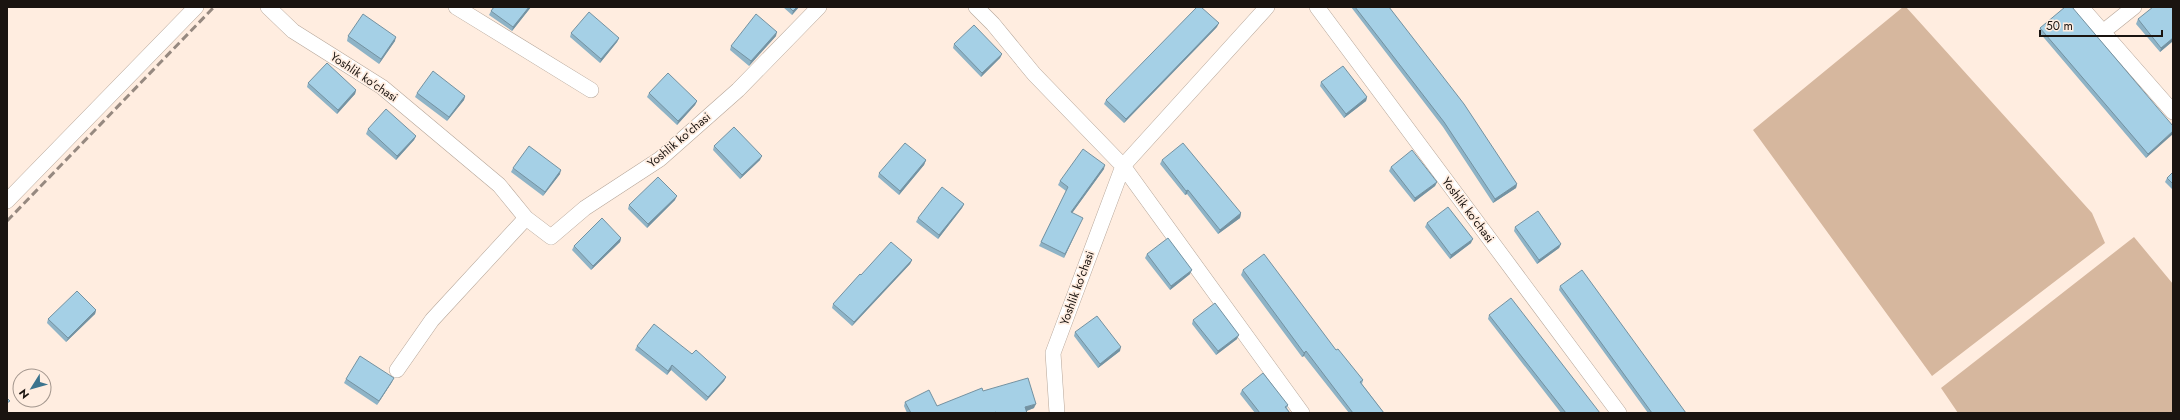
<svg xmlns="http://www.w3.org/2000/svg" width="2180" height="420" viewBox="0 0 2180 420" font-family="Jost,sans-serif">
  <rect width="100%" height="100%" fill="#ffede0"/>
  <path fill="#d6b79e" d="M1903,7H1906L2092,213L2105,243L1932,376L1753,130Z
    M2134,237L2173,284V413H1958L1941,388Z"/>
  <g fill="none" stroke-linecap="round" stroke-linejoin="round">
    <g stroke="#b6a699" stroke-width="16">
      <path id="street" d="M268,7L293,31L382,87L499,185L526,218L551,237L585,208L660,159L738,90L819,7
        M456,7L591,90
        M976,7L993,24L1034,74L1123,166L1302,413
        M1317,7L1619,413
        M2081,7L2173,112
        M2104,31L2134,7
        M7,201L196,7
        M397,370L432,320L526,218
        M1057,413L1053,353L1123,166L1267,7"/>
    </g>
    <use href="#street" stroke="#fff" stroke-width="15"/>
    <path stroke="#968980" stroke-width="3" stroke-dasharray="8 4" stroke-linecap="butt" d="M7,221L214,7"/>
  </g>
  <path fill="#8eb3c6" d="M494,7H531L512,31L489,15L491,11Z
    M783,7H799L792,15Z
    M1351,7H1389L1517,184L1516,188L1493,203L1443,127Z
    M2173,7V41L2160,52L2136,24L2138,19Z
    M1217,27L1124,123L1104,104L1106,100Z
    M2040,28L2173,126L2146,158L2039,32Z
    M571,33L619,38L617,42L600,63L570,37Z
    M348,36L395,41L379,64L347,41Z
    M776,36L749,66L730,50L731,46Z
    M954,44L1002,54L1000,58L981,77L953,48Z
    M1321,82L1367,97L1366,101L1344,118L1320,86Z
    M308,83L356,90L355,94L337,114L307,87Z
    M417,93L465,96L464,100L447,121L415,97Z
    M649,93L697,101L695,105L677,125L647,97Z
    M368,129L416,136L414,140L396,160L366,134Z
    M714,146L760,160L740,179L713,150Z
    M926,160L924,165L899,195L878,177L879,173Z
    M1162,160L1241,213L1240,218L1218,234L1187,194L1185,195L1160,164Z
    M1391,167L1437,182L1435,186L1414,202L1389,171Z
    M513,168L560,174L543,196L511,172Z
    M1104,169L1072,213L1081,222L1064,258L1039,246L1066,191L1058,185L1060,181Z
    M2173,172V190L2165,182L2167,178Z
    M675,200L647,228L628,209L629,205Z
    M964,204L962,208L938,239L916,222L918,218Z
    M1427,223L1471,243L1450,259L1425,227Z
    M1515,227L1561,244L1559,248L1537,264L1514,231Z
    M621,238L620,242L591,270L572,250L574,246Z
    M1147,254L1190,274L1170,290L1145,258Z
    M912,260L910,264L852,326L832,308L833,304L861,275Z
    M1243,270L1336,350L1363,380L1362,384L1384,413H1349L1304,356L1302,357L1241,275Z
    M1560,286L1686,413H1648L1559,290Z
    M96,310L95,314L66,342L47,323L48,319Z
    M1489,315L1600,413H1561L1488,319Z
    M1193,320L1237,339L1216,355L1192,324Z
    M1075,332L1120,351L1098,368L1074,336Z
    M637,346L692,354L726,377L724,381L706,401L671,370L667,375L635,350Z
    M346,379L392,382L377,405L344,383Z
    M1242,390L1288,405L1287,408L1290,413H1255L1240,394Z
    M983,391L1034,408L1026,411L1027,413H907L904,406L905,402L937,406Z"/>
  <path fill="#7492a1" d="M529,7H531L512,31L513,27Z
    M797,7H799L792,15L793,11Z
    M1219,23L1217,27L1124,123L1126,119Z
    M777,32L776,36L749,66L751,61Z
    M396,37L395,41L379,64L381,59Z
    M619,38L617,42L600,63L601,59Z
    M2173,38V41L2160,52L2161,48Z
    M1002,54L1000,58L981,77L982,73Z
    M356,90L355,94L337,114L338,110Z
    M465,96L464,100L447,121L449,117Z
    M1367,97L1366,101L1344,118L1346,114Z
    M697,101L695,105L677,125L678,121Z
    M2173,131V134L2146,158L2148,154Z
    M416,136L414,140L396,160L397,156Z
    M762,156L760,160L740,179L742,175Z
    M926,160L924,165L899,195L900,191Z
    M1105,165L1104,169L1070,216L1071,212Z
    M561,170L560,174L543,196L545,192Z
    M1437,182L1435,186L1414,202L1415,198Z
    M1517,184L1516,188L1493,203L1495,199Z
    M1188,190L1187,194L1185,195L1186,191Z
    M677,196L675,200L647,228L648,224Z
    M964,204L962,208L938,239L939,235Z
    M1241,213L1240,218L1218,234L1220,230Z
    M1083,218L1081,222L1064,258L1065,254Z
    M621,238L620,242L591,270L593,266Z
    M1473,239L1471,243L1450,259L1451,255Z
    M1561,244L1559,248L1537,264L1539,260Z
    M912,260L910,264L852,326L854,322Z
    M1192,270L1190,274L1170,290L1171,286Z
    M96,310L95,314L66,342L68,338Z
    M1239,335L1237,339L1216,355L1218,351Z
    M1121,347L1120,351L1098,368L1100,364Z
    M1306,351L1304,356L1302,357L1304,353Z
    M672,365L671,370L667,375L668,371Z
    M726,377L724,381L706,401L708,397Z
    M394,378L392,382L377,405L379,401Z
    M1036,404L1034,408L1024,412L1025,407Z"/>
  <path fill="#a5d0e6" stroke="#7492a1" d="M494,7H529L513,27L491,11Z
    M789,7H797L793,11Z
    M1197,7H1201L1219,23L1126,119L1106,100Z
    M1355,7H1389L1464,104L1517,184L1495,199L1444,122Z
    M2065,7H2072L2173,126V131L2148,154L2040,28Z
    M2153,7H2173V38L2161,48L2138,19Z
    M589,12L619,38L601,59L571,33Z
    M363,14L396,37L381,59L348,36Z
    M756,14L777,32L751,61L731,46Z
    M974,25L1002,54L982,73L954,44Z
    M327,63L356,90L338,110L308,83Z
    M1343,66L1367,97L1346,114L1321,82Z
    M433,71L465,96L449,117L417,93Z
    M668,73L697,101L678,121L649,93Z
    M386,109L416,136L397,156L368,129Z
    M734,127L762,156L742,175L714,146Z
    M905,143L926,160L900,191L879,173Z
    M1183,143L1241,213L1220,230L1188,190L1186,191L1162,160Z
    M529,146L561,170L545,192L513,168Z
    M1083,149L1105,165L1071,212L1083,218L1065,254L1041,242L1068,187L1060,181Z
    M1412,150L1437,182L1415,198L1391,167Z
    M2173,172V184L2167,178Z
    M658,177L677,196L648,224L629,205Z
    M942,187L964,204L939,235L918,218Z
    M1448,207L1473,239L1451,255L1427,223Z
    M1538,211L1561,244L1539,260L1515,227Z
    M602,218L621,238L593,266L574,246Z
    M1168,238L1192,270L1171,286L1147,254Z
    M891,242L912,260L854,322L833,304L860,274L861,275Z
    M1264,254L1336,350L1338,349L1363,380L1360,382L1384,413H1353L1306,351L1304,353L1243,270Z
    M1582,270L1686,413H1652L1560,286Z
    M77,291L96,310L68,338L48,319Z
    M1511,298L1600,413H1566L1489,315Z
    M1215,303L1239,335L1218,351L1193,320Z
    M1097,316L1121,347L1100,364L1075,332Z
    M654,324L692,354L696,350L726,377L708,397L672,365L668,371L637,346Z
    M360,356L394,378L379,401L346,379Z
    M1263,373L1288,405L1285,407L1290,413H1260L1242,390Z
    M1028,378L1036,404L1025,407L1027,413H997L996,412L994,413H911L905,402L929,390L937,406L982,388L983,391Z
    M7,398L10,401L7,403Z"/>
  <g text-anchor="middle" stroke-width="3.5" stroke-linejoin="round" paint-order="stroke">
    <g font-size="12" fill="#1a1410" stroke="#ffede0">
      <text transform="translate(364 77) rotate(34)" y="4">Yoshlik ko'chasi</text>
      <text transform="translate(679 140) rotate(-40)" y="4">Yoshlik ko'chasi</text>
      <text transform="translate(1468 210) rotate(53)" y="4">Yoshlik ko'chasi</text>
      <text transform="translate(1077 288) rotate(-70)" y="4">Yoshlik ko'chasi</text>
    </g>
  </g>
  <rect width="2180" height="420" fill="none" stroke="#1a1410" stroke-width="16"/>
  <g transform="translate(32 388) rotate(233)"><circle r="19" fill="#ffede0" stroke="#a3968d"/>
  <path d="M0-3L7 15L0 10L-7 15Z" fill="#3c748e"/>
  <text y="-6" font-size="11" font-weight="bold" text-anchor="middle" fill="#1a1410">N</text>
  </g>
  <path d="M2040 30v6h122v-6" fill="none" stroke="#1a1410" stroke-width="2"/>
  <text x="2046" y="30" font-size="12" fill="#1a1410" stroke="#ffede0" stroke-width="3" paint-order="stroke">50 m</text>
</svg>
